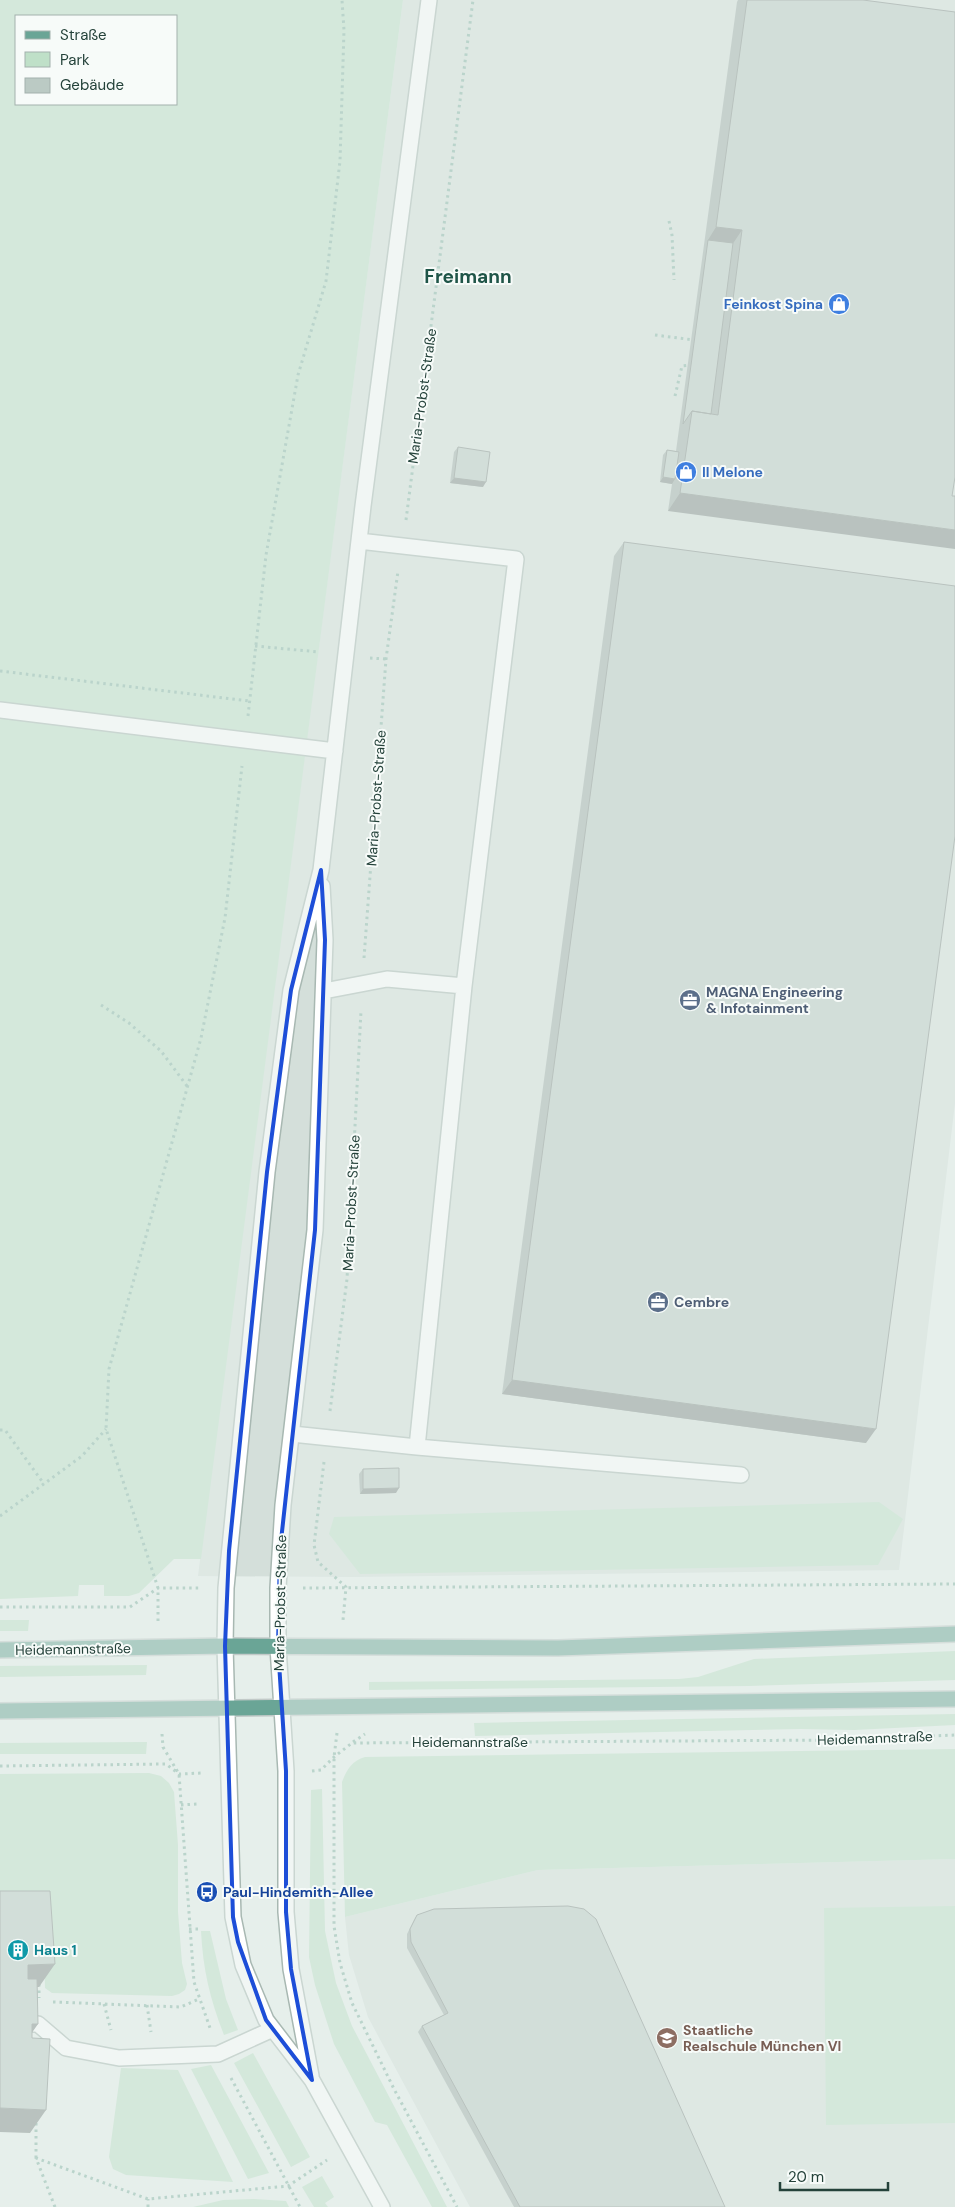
<svg xmlns="http://www.w3.org/2000/svg" width="955" height="2207" viewBox="0 0 955 2207" font-family="'DM Sans',sans-serif">
  <rect width="100%" height="100%" fill="#e6efeb"/>
  <path fill="#d4dfda" d="M403,0H955V1103L899,1570L351,1577L198,1576Z
    M955,1859V2207H470L368,2017L349,1955L345,1917L538,1870Z"/>
  <path fill="#bfe0c8" fill-rule="evenodd" d="M0,0H403L201,1559H174L139,1593L129,1596H104V1585H79L78,1596L0,1599ZM16,16H176V104H16Z
    M879,1502L903,1519L878,1565L360,1574L329,1534L334,1517Z
    M0,1620H29L28,1631H0Z
    M955,1651V1680L749,1686L369,1690V1682L679,1679L698,1677L754,1659Z
    M147,1665L146,1675L0,1677V1666Z
    M955,1714V1725L854,1730L801,1729L475,1736L474,1723Z
    M147,1742L146,1754H0V1743Z
    M955,1749V1859L538,1870L345,1917L342,1782C347,1769 352,1761 365,1757Z
    M149,1773L161,1776L169,1783L174,1792L178,1845V1912L182,1963L187,1984L185,1990L179,1994L172,1996L52,1993L45,1988L43,1899H0V1774Z
    M322,1789L325,1931L336,1983L352,2026L447,2207H432L387,2125L375,2122L334,2044L315,1985L309,1957L311,1790Z
    M955,1906V2123L826,2125L824,1908Z
    M201,1931H210L226,1999L238,2030L224,2035C210,1999 203,1970 201,1931Z
    M253,2053L310,2157L291,2167L234,2063Z
    M211,2065L269,2173L248,2179L191,2069Z
    M121,2068L178,2070L233,2182L126,2175L113,2169L109,2157Z
    M322,2176L334,2197L325,2203L328,2207H314L302,2187Z
    M254,2199L286,2201L289,2207H193L223,2200Z"/>
  <g fill="none" stroke-linecap="round" stroke-linejoin="round">
    <g stroke="#a8b8b2" stroke-width="18">
      <path id="minor" d="M359,541L516,559L464,986
        M0,710L335,751
        M292,1434L417,1447L464,986L387,979L324,991
        M417,1447L741,1475
        M22,2024H38L66,2048L119,2058L218,2054L273,2029
        M311,2076L291,1969L286,1912V1771L278,1647V1588L283,1505L315,1230L325,940L322,886
        M382,2207L312,2080L266,2020L243,1965L233,1917L225,1646L226,1588L267,1172L291,990L321,870L363,506L429,0"/>
    </g>
    <g stroke="#c2cac8" stroke-width="18">
      <path id="major" d="M0,1650L225,1646L558,1648L955,1634
        M0,1711L955,1699"/>
    </g>
    <path stroke="#86b3a5" stroke-width="3" stroke-dasharray="2.5 4" stroke-linecap="butt" d="M669,221L672,235L674,280
      M655,335L694,340
      M675,396L682,366L692,365
      M406,520L473,0
      M255,646L319,652
      M370,658L386,659
      M0,671L249,701
      M248,716L266,555L298,375L326,281L340,161L344,30L342,0
      M364,958L386,659L398,571
      M101,1005L129,1023L161,1051L187,1086
      M330,1411L347,1279L361,1011
      M0,1430H5L44,1484
      M324,1462L314,1545L318,1562L346,1587L343,1620
      M0,1516L82,1456L106,1429
      M303,1588L955,1584
      M0,1607H130L158,1588H199
      M158,1621V1588L106,1429L109,1369L201,1038L225,918L242,766
      M337,1733L334,1757V1926L340,1963L352,2003L394,2089L457,2207
      M162,1734L163,1747L179,1774L194,1982L210,2028
      M353,1742L365,1734
      M0,1766L166,1764L179,1774L203,1773
      M312,1771L321,1770L334,1757L352,1743L837,1740L955,1735
      M181,1805L197,1804
      M189,1929H201
      M39,1984V1998
      M53,2002L181,2007L199,1999
      M104,2004L111,2030
      M147,2005L151,2032
      M231,2078L300,2207
      M36,2158V2123
      M55,2207L36,2158L148,2199L288,2186L327,2160
      M148,2207V2199"/>
    <use href="#minor" stroke="#fff" stroke-width="15"/>
    <use href="#major" stroke="#6aa596" stroke-width="15"/>
  </g>
  <path fill="#a1aea9" d="M738,0H747L955,477L668,511L672,484L660,482L663,455L667,450L676,451L737,2Z
    M458,447L483,487L450,483L454,452Z
    M624,542L866,1443L502,1394L614,556Z
    M363,1469L396,1493L360,1494L359,1474Z
    M417,1915L725,2207H514L418,2032L422,2026L444,2015L407,1948V1934L414,1920Z"/>
  <path fill="#838d89" d="M716,227L742,230L730,248L708,240Z
    M663,477L675,479L672,484L660,482Z
    M454,478L486,482L483,487L450,483Z
    M680,493L955,530V549L668,511Z
    M512,1380L876,1429L866,1443L502,1394Z
    M399,1488L396,1493L360,1494L363,1489Z
    M55,1964L39,1987H12L28,1965Z
    M32,2024H38L22,2047Z
    M0,2108L46,2110L30,2133L0,2132Z"/>
  <path fill="#bbcac4" stroke="#838d89" d="M747,0H863L955,12V477L952,496H955V530L680,493L692,411L718,415L742,230L716,227Z
    M708,240L733,243L711,414L692,411L683,424Z
    M458,447L490,452L486,482L454,478Z
    M667,450L679,452L675,479L663,477Z
    M624,542L955,586V836L876,1429L512,1380Z
    M399,1468V1488L363,1489V1469Z
    M0,1891H50L55,1964L28,1965V1979H37L38,2024H32V2038L50,2039L46,2110L0,2108Z
    M568,1906L584,1909L596,1919L725,2207H520L422,2026L448,2013L411,1942L410,1929L417,1915L434,1909Z"/>
  <path d="M0 0H955V2207H0ZM321,870L325,940L315,1230L280,1550L278,1647L286,1771V1912L291,1969L312,2080L266,2020L238,1942L233,1917L225,1646L229,1551L267,1172L291,990Z" fill="#e6efeb" fill-opacity=".55" fill-rule="evenodd"/>
  <path fill="none" stroke="#1d4ed8" stroke-width="4" stroke-linejoin="round" d="M321,870L325,940L315,1230L280,1550L278,1647L286,1771V1912L291,1969L312,2080L266,2020L238,1942L233,1917L225,1646L229,1551L267,1172L291,990Z"/>
  <defs>
    <g id="shop-disc" transform="scale(1.125)"><circle r="9.5" fill="#3f7fe0" stroke="#f7fbf9"/><path d="M-5-2.5h2.3a2.7 3.5 0 0 1 5.4 0H5L5.5 6h-11ZM-1.5-2.5h3a1.5 2.3 0 0 0-3 0Z" fill="#fff"/></g>
    <g id="office-disc" transform="scale(1.125)"><circle r="9.5" fill="#5c6f8a" stroke="#f7fbf9"/><path d="M-6-3h4V-5.5h4V-3h4V5H-6ZM-1-4.5V-3h2v-1.5ZM-6 0V1H6V0Z" fill="#fff"/></g>
    <g id="bus-disc" transform="scale(1.125)"><circle r="9.5" fill="#1a4fb4" stroke="#f7fbf9"/><path d="M-5-6H5V4H4V6H2V4H-2V6H-4V4H-5ZM-3.5-4V0h7V-4ZM-3.5 1.2v1.5H-2V1.2ZM2 1.2v1.5H3.5V1.2Z" fill="#fff"/></g>
    <g id="building-disc" transform="scale(1.125)"><circle r="9.5" fill="#0f9aa8" stroke="#f7fbf9"/><path d="M-4-6H4V6H1V3H-1V6H-4ZM-2.5-4.3h1.7v1.8h-1.7ZM.8-4.3h1.7v1.8H.8ZM-2.5-1h1.7V.8h-1.7ZM.8-1h1.7V.8H.8Z" fill="#fff"/></g>
    <g id="school-disc" transform="scale(1.125)"><circle r="9.5" fill="#8d6e63" stroke="#f7fbf9"/><path d="M0-5L7-2L0 1L-7-2ZM-4 1L0 2.5L4 1V4Q0 6-4 4Z" fill="#fff"/></g>
  </defs>
  <g fill-rule="evenodd">
    <use href="#shop-disc" x="839" y="304"/>
    <use href="#shop-disc" x="686" y="472"/>
    <use href="#office-disc" x="690" y="1000"/>
    <use href="#office-disc" x="658" y="1302"/>
    <use href="#bus-disc" x="207" y="1892"/>
    <use href="#building-disc" x="18" y="1950"/>
    <use href="#school-disc" x="667" y="2038"/>
  </g>
  <g text-anchor="middle" stroke-width="4" stroke-linejoin="round" paint-order="stroke">
    <g font-size="14" font-weight="bold" fill="#366cbe" stroke="#f7fbf9" text-anchor="end">
      <text x="823" y="309">Feinkost Spina</text>
      <text x="702" y="477" text-anchor="start">Il Melone</text>
    </g>
    <g font-size="14" fill="#24423a" stroke="#f7fbf9">
      <text transform="translate(422 396) rotate(-82)" y="5">Maria-Probst-Straße</text>
      <text transform="translate(376 798) rotate(-86)" y="5">Maria-Probst-Straße</text>
      <text transform="translate(351 1203) rotate(-87)" y="5">Maria-Probst-Straße</text>
      <text transform="translate(280 1603) rotate(-89)" y="5">Maria-Probst-Straße</text>
      <text transform="translate(73 1649) rotate(-1)" y="5">Heidemannstraße</text>
      <text transform="translate(875 1738) rotate(-2)" y="5">Heidemannstraße</text>
      <text x="470" y="1747">Heidemannstraße</text>
    </g>
    <g font-size="14" font-weight="bold" fill="#4e5e75" stroke="#f7fbf9" text-anchor="start">
      <text x="706" y="997">MAGNA Engineering<tspan x="706" dy="16">&amp; Infotainment</tspan></text>
      <text x="674" y="1307">Cembre</text>
    </g>
    <g font-size="14" font-weight="bold" fill="#164399" stroke="#f7fbf9" text-anchor="start">
      <text x="223" y="1897">Paul-Hindemith-Allee</text>
    </g>
    <g font-size="14" font-weight="bold" fill="#0d838f" stroke="#f7fbf9" text-anchor="start">
      <text x="34" y="1955">Haus 1</text>
    </g>
    <g font-size="14" font-weight="bold" fill="#785e54" stroke="#f7fbf9" text-anchor="start">
      <text x="683" y="2035">Staatliche<tspan x="683" dy="16">Realschule München VI</tspan></text>
    </g>
    <g font-size="19" font-weight="bold" fill="#1f5548" stroke="#f7fbf9">
      <text x="468" y="283">Freimann</text>
    </g>
  </g>
  <rect x="15" y="15" width="162" height="90" fill="#f7fbf9" stroke="#a3b1ad"/>
  <rect x="25" y="31" width="25" height="8" fill="#6aa596" stroke="#a3b1ad"/>
  <text x="60" y="40" font-size="15" fill="#24423a">Straße</text>
  <rect x="25" y="52" width="25" height="15" fill="#bfe0c8" stroke="#a3b1ad"/>
  <text x="60" y="65" font-size="15" fill="#24423a">Park</text>
  <rect x="25" y="78" width="25" height="15" fill="#bbcac4" stroke="#a3b1ad"/>
  <text x="60" y="90" font-size="15" fill="#24423a">Gebäude</text>
  <path d="M780 2182v8h108v-8" fill="none" stroke="#24423a" stroke-width="2.5"/>
  <text x="788" y="2182" font-size="15" fill="#24423a" stroke="#f7fbf9" stroke-width="4" paint-order="stroke">20 m</text>
</svg>
